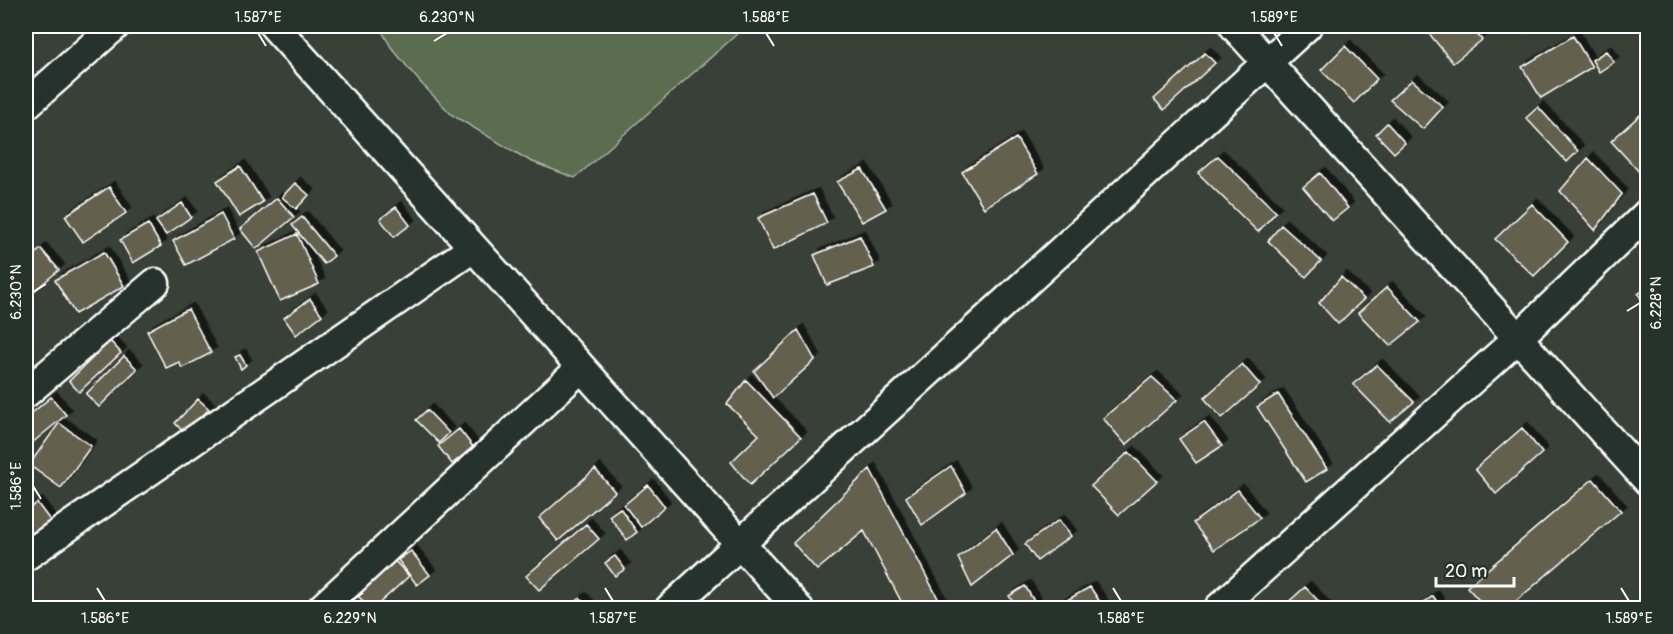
<svg xmlns="http://www.w3.org/2000/svg" width="1673" height="634" viewBox="0 0 1673 634" font-family="Pangolin,sans-serif">
  <defs>
    <filter id="shadow"><feDropShadow dx="5.5" dy="-5.5" stdDeviation="0" flood-color="#0009"/></filter>
  </defs>
  <rect width="100%" height="100%" fill="#384037"/>
  <filter id="ink" filterUnits="userSpaceOnUse"><feTurbulence type="fractalNoise" baseFrequency=".0167" numOctaves="2"/><feDisplacementMap in="SourceGraphic" scale="12" xChannelSelector="R" yChannelSelector="G"/><feConvolveMatrix kernelMatrix="1 2 1 2 8 2 1 2 1" color-interpolation-filters="sRGB"/></filter>
  <g filter="url(#ink)">
    <path fill="#5a6d50" stroke="#acb6a8" stroke-width="1.5" d="M379,26H746L575,178L530,161L452,115L420,82L391,47Z"/>
    <path fill="#63604d" stroke="#fff" stroke-width="1.5" filter="url(#shadow)" d="M1423,26H1470L1482,40L1453,63Z
      M1522,26H1538L1527,33Z
      M1573,36L1592,67L1541,98L1522,67Z
      M1345,46L1377,79L1354,103L1321,70Z
      M1606,51L1614,62L1599,72L1592,60Z
      M1205,53L1215,63L1164,110L1154,99Z
      M1412,80L1443,107L1423,129L1390,100Z
      M1538,107L1578,151L1567,162L1526,118Z
      M1648,108V168L1641,174L1611,141Z
      M1387,123L1405,143L1394,153L1376,134Z
      M1016,138L1038,174L984,208L962,172Z
      M1218,156L1276,212L1258,232L1198,173Z
      M1588,158L1622,194L1595,230L1560,191Z
      M240,166L263,202L239,217L217,181Z
      M862,169L886,209L862,222L837,182Z
      M1320,173L1348,208L1332,221L1303,187Z
      M295,183L309,195L296,209L282,197Z
      M109,187L126,213L83,242L65,216Z
      M813,194L827,223L773,250L758,218Z
      M277,198L294,217L256,249L240,229Z
      M182,203L191,217L166,235L156,221Z
      M1532,204L1568,242L1534,276L1495,239Z
      M396,207L410,225L394,237L380,219Z
      M221,214L234,239L186,265L173,241Z
      M302,217L334,256L324,264L292,225Z
      M148,224L161,246L133,263L120,240Z
      M1281,225L1321,261L1306,277L1268,241Z
      M297,234L319,284L280,301L258,252Z
      M860,236L874,267L827,285L814,255Z
      M41,249L59,270L26,298V261Z
      M104,252L124,286L75,314L55,280Z
      M1341,277L1364,299L1338,324L1319,303Z
      M1387,287L1420,322L1390,346L1358,313Z
      M1648,287V300L1644,303L1638,294Z
      M310,299L322,315L296,335L284,318Z
      M188,309L211,353L182,368L179,362L166,368L147,331Z
      M798,330L815,360L773,398L754,371Z
      M110,341L121,353L79,392L69,381Z
      M240,355L246,365L241,369L235,357Z
      M124,356L137,369L99,407L86,394Z
      M1242,364L1260,385L1222,418L1204,398Z
      M1377,365L1414,402L1390,422L1353,384Z
      M1152,377L1177,400L1126,445L1103,418Z
      M746,380L801,437L750,485L731,462L759,435L727,404Z
      M1278,394L1327,469L1306,482L1257,407Z
      M51,397L66,415L26,448V418Z
      M198,399L209,409L185,434L175,423Z
      M427,410L449,433L439,443L416,420Z
      M1204,422L1222,446L1196,463L1179,439Z
      M59,423L91,446L61,488L29,465Z
      M1522,428L1542,453L1496,494L1475,469Z
      M459,429L473,447L452,464L438,446Z
      M1129,452L1157,481L1119,515L1091,486Z
      M951,466L966,493L922,525L906,497Z
      M595,469L615,492L558,541L539,518Z
      M870,469L943,608H894L902,603L864,531L817,570L793,543Z
      M1593,479L1621,511L1508,608H1486L1467,587Z
      M648,485L665,507L641,527L624,505Z
      M1238,490L1260,518L1214,550L1193,523Z
      M37,503L52,523L26,542V511Z
      M620,508L637,532L627,540L609,516Z
      M1059,520L1071,536L1037,561L1025,544Z
      M586,524L599,539L539,590L526,576Z
      M996,528L1013,555L972,587L958,558Z
      M411,551L430,575L417,585L398,560Z
      M615,556L625,569L615,576L605,563Z
      M394,560L409,576L374,608H370L356,594Z
      M1025,586L1038,608H1017L1009,596Z
      M1090,587L1104,608H1053Z
      M1305,587L1325,608H1284L1283,607Z
      M1433,596L1441,608H1416Z
      M580,598L590,608H569Z"/>
    <g fill="none" stroke-linecap="round" stroke-linejoin="round">
      <g stroke="#fff" stroke-width="33">
        <path id="street" d="M274,26L798,608
          M1234,26L1648,481
          M26,105L115,26
          M26,393L155,283
          M26,556L473,248
          M322,608L581,368
          M670,608L1307,26
          M1219,608L1517,339L1648,213"/>
      </g>
      <use href="#street" stroke="#26332d" stroke-width="28"/>
    </g>
  </g>
  <path fill="none" stroke="#fff" stroke-width="2" d="M258,33L266,46M766,33L774,46M1274,33L1282,46M434,41L447,33M33,292L46,284M1627,311L1640,303M33,486L41,499M97,588L105,601M605,588L613,601M1113,588L1121,601M1621,588L1629,601M350,601L363,593"/>
  <rect width="1673" height="634" fill="none" stroke="#26332d" stroke-width="66"/>
  <path d="M1436 577v9h78v-9" fill="none" stroke="#ffffff" stroke-width="3"/>
  <text x="1445" y="577" font-size="18" fill="#ffffff" stroke="#26332d" stroke-width="4.5" paint-order="stroke">20 m</text>
  <rect x="33" y="33" width="1607" height="568" fill="none" stroke="#fff" stroke-width="2"/>
  <g font-size="15" text-anchor="middle" fill="#fff">
    <text x="258" y="22">1.587°E</text>
    <text x="447" y="22">6.230°N</text>
    <text x="766" y="22">1.588°E</text>
    <text x="1274" y="22">1.589°E</text>
    <text transform="translate(16 292) rotate(-90)" y="5">6.230°N</text>
    <text transform="translate(1656 303) rotate(-90)" y="5">6.228°N</text>
    <text transform="translate(16 486) rotate(-90)" y="5">1.586°E</text>
    <text x="105" y="623">1.586°E</text>
    <text x="350" y="623">6.229°N</text>
    <text x="613" y="623">1.587°E</text>
    <text x="1121" y="623">1.588°E</text>
    <text x="1629" y="623">1.589°E</text>
  </g>
</svg>
